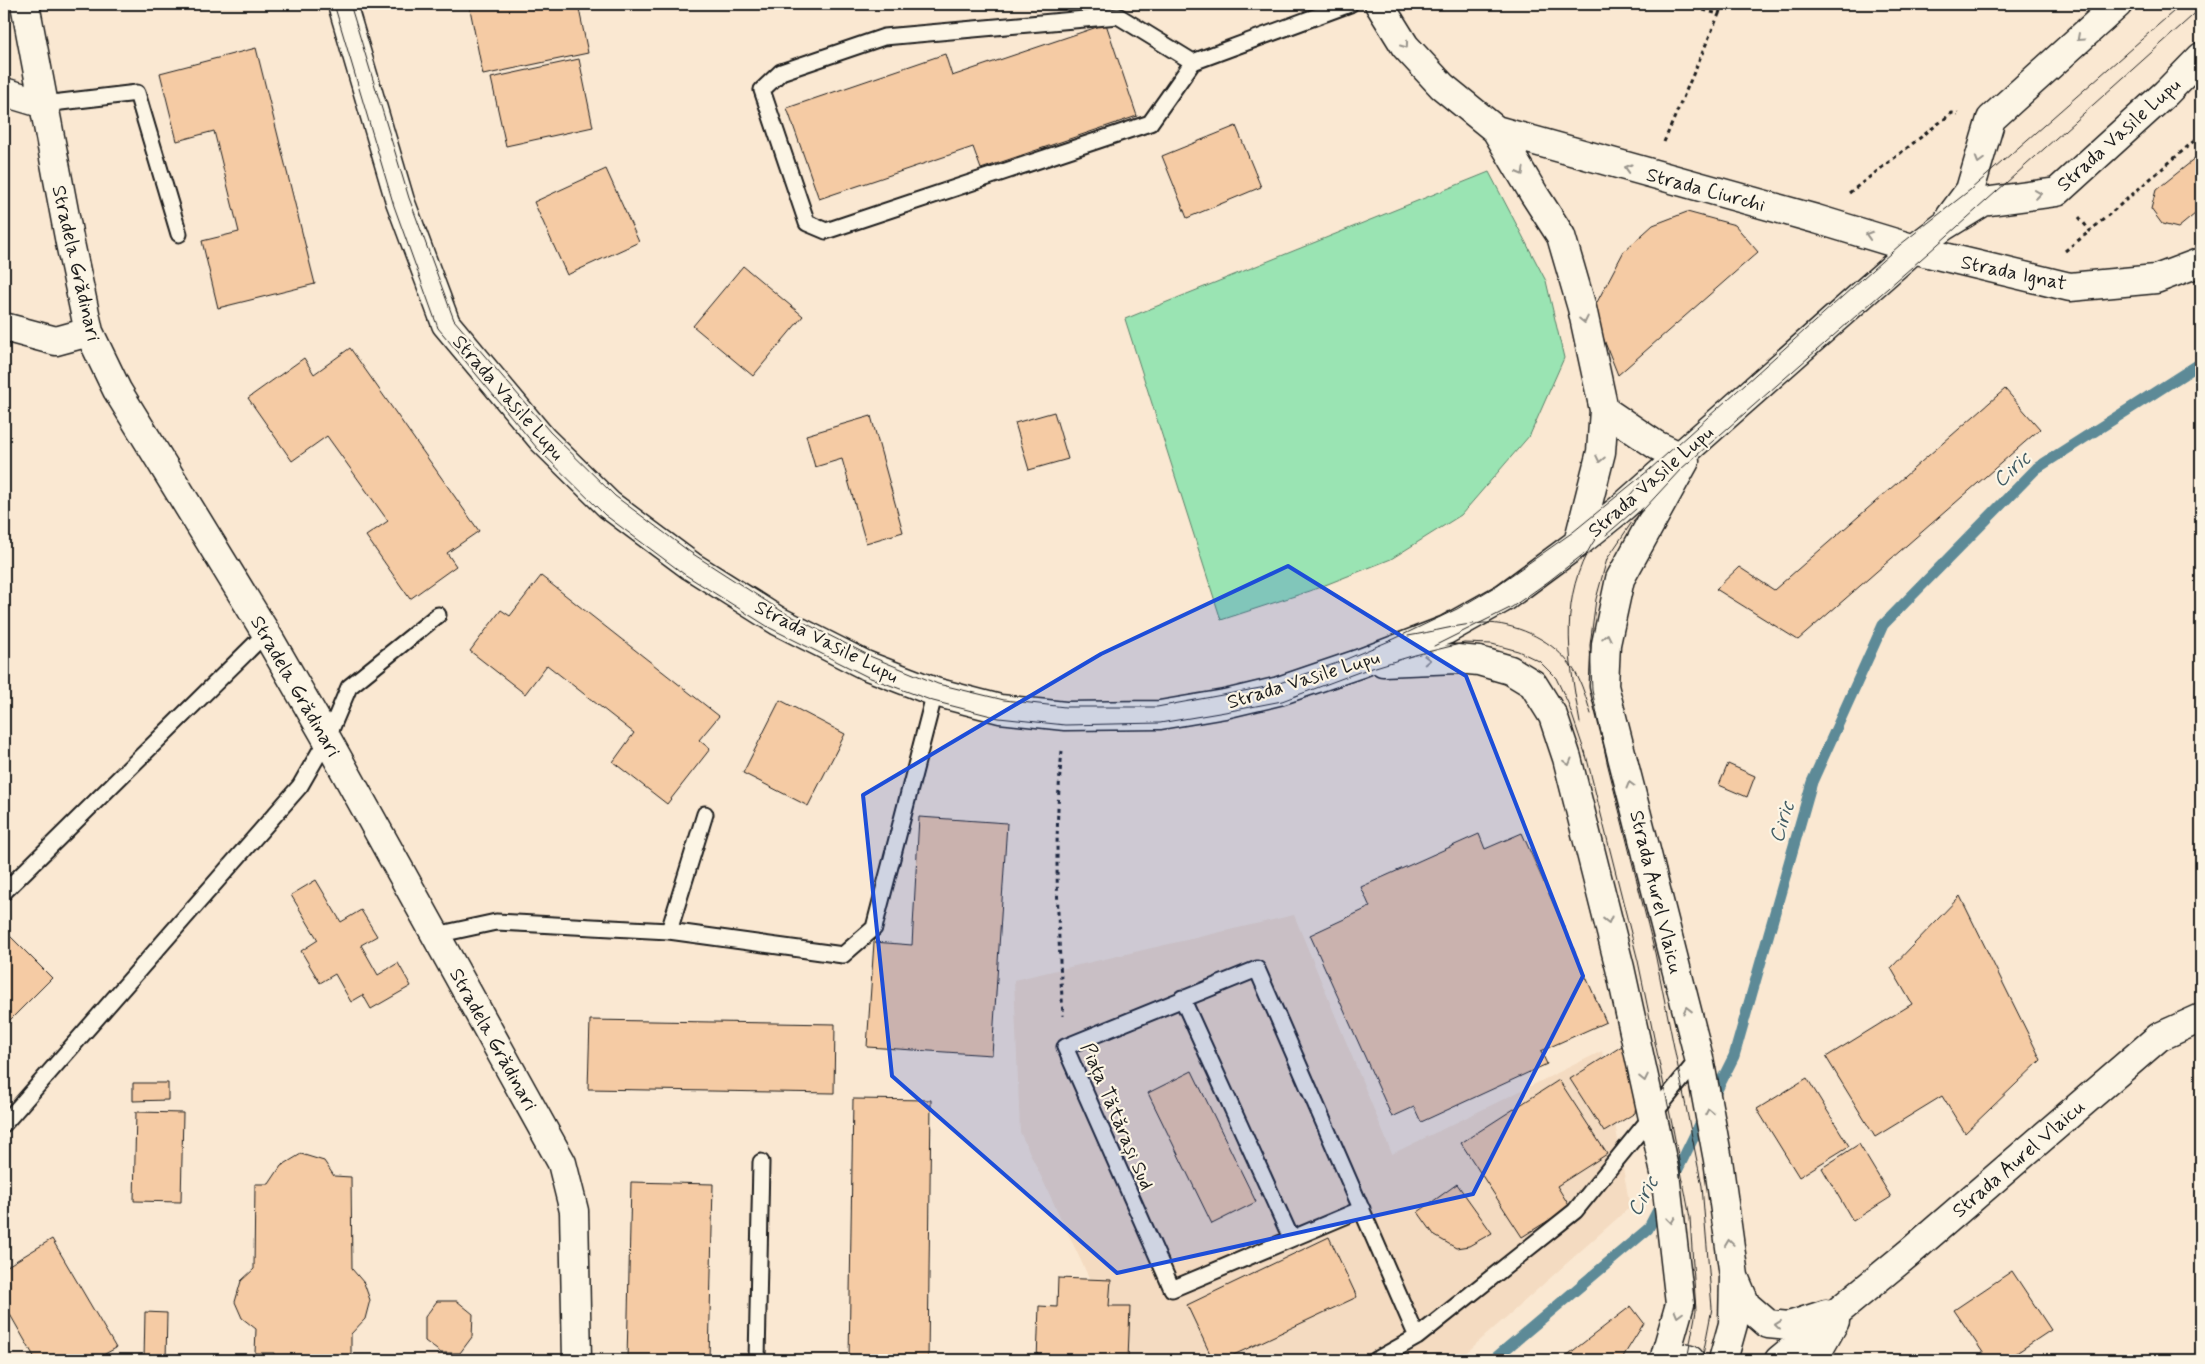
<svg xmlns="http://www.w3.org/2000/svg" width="2205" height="1364" viewBox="0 0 2205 1364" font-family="Mynerve,sans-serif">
  <rect width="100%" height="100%" fill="#fae8d2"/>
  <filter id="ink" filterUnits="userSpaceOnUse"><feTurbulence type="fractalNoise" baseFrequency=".02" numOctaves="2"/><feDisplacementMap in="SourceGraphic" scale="10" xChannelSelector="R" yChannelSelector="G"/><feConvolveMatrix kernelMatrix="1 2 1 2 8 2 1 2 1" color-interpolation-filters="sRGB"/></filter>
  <g filter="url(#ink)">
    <path fill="#f4dbc1" d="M1294,915L1392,1154L1602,1051L1630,1207L1458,1360H1128L1020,1132L1014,980Z"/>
    <path fill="#9ae4b3" stroke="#5b8068" d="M1489,172L1546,281L1564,358L1530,435L1461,515L1391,559L1310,591L1221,620L1125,319Z"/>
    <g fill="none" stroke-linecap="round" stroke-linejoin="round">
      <path stroke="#5d8a97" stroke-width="11" d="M1712,1100L1734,1056L1812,782L1883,625L2037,468L2201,363
        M1672,1181L1705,1114
        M1493,1360L1648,1229L1662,1202"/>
    </g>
    <path fill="#f5cba4" stroke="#1c1c1c" d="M469,4H578L588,53L483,75Z
      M1106,24L1137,116L981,169L973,147L819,199L787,108L945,54L952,76Z
      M256,48L315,284L218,308L202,241L239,232L214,131L177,141L160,73Z
      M579,59L593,127L506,146L491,78Z
      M1236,126L1261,187L1187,218L1162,156Z
      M2201,154V209L2178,228L2162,224L2151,209L2156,190Z
      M606,169L639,242L567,275L534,202Z
      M1687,212L1735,225L1758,252L1618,375L1602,335L1595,306L1624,251L1653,225Z
      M743,266L803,316L753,376L693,326Z
      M350,348L479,531L447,553L456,566L410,599L366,536L388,521L327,436L292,461L248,398L304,358L314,374Z
      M2005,389L2040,429L1798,640L1716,589L1739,567L1774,590Z
      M1054,412L1068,459L1029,470L1015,423Z
      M871,416L903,532L866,543L842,459L815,467L806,435Z
      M541,576L719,716L699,740L710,749L667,804L613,762L634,733L547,665L525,694L470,651L501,610L510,616Z
      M780,700L845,734L808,806L743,773Z
      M1728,764L1755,776L1747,797L1719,785Z
      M919,817L1007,823L992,1055L867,1047L874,942L912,945Z
      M1522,833L1606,1022L1541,1051L1547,1064L1421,1122L1414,1107L1392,1117L1310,935L1370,907L1361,887L1479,834L1485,849Z
      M316,880L341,922L361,910L377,936L361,945L378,975L398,963L411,986L371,1009L363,995L351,1002L335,974L320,983L301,951L318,940L291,895Z
      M1960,896L2041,1060L1965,1133L1942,1096L1875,1137L1826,1057L1912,1004L1891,968Z
      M4,930L52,978L4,1026Z
      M590,1020L835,1024L834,1093L588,1089Z
      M1622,1046L1639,1072L1635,1113L1604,1132L1570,1079Z
      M1192,1071L1256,1202L1212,1224L1148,1093Z
      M1807,1078L1849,1146L1799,1177L1757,1109Z
      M1559,1080L1607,1154L1557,1186L1570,1207L1522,1237L1461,1143Z
      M133,1083H168V1100L133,1101Z
      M853,1099L931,1100L928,1360H849Z
      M136,1112L183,1113L181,1202L134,1201Z
      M1859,1144L1891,1197L1853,1221L1822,1168Z
      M301,1154L324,1161L334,1176L351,1177L352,1269L364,1283L370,1300L365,1319L351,1334V1358L275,1360L274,1353H255L256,1329L242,1318L235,1302L241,1281L254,1269L255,1184H269L281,1166Z
      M631,1182L713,1184L709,1360H627Z
      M1457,1184L1492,1233L1469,1246L1456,1248L1435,1236L1418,1212Z
      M1329,1237L1357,1297L1223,1360H1213L1187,1305Z
      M52,1239L116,1348L94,1360H36L4,1304V1268Z
      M2012,1271L2051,1330L2006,1360H1988L1954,1310Z
      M1058,1278L1111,1280L1109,1306H1130L1128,1360H1037L1039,1306L1057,1307Z
      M437,1301H457L473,1314L472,1337L460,1353H441L425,1341V1317Z
      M1631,1306L1644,1323L1621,1360H1561Z
      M145,1312L167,1313L166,1360H144Z"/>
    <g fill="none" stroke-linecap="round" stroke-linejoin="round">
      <g stroke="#1c1c1c" stroke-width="19">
        <path id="lane" d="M1193,62L1118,16L884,37L781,72L762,90L807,223L826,231L1150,123L1193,62L1350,4
          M44,104L137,93L179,234
          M4,892L266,633
          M669,931L705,814
          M436,935L496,922L669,931L843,955L874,928L935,692
          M1182,998L1291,1238
          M4,1124L300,786L327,739L349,687L438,615
          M1362,1209L1172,1289L1065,1047L1257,969L1417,1337
          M757,1360L761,1162
          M1376,1360L1417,1337L1575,1211L1699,1058"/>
      </g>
      <g stroke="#1c1c1c" stroke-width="31">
        <path id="street" d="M25,4L70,243L89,332L117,390L266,633L327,739L562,1163L574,1211L577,1360
          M4,92L44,104
          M4,327L56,341L89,332"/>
      </g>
      <g stroke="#1c1c1c" stroke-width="31">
        <path id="secondary" d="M342,4L400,201L446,324L542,439L609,505L691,566L778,621L865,665L935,692L1000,709L1065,716L1160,715L1225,704L1279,691L1361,663L1446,630L1505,597L1578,543L1619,510L1915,248L1944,226L1983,202L2057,192L2166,93L2201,57
          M1379,4L1405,46L1442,86L1496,130L1534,194L1561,236L1582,308L1604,410L1601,452L1578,543
          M1496,130L1816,219L1928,253L2070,287L2156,279L2201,262
          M1950,217L1970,190L1991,119L2118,4
          M1604,410L1656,445L1679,456
          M1685,461L1620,579L1606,644L1604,686L1699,1058L1718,1160L1734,1276L1733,1324L1723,1360
          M1383,662L1457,659L1479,661L1510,670L1533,684L1553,716L1567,758L1620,968L1665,1173L1680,1304L1664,1360
          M1735,1279L1746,1305L1768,1324L1789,1326L1826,1314
          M1667,1353L1690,1360
          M1779,1360L1910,1252L2159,1037L2201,1018
          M1813,1360L1835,1321"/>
      </g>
      <path stroke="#1c1c1c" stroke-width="3" stroke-dasharray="4 4" stroke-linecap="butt" d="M1680,4L1719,14L1722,4
        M1664,142L1719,14
        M1849,193L1952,113L1958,114
        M2079,217L2090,231L2201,135
        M2065,251L2090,231
        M1062,751C1053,840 1058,927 1063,1016"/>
      <use href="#lane" stroke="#fcf5e5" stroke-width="15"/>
      <use href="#street" stroke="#fcf5e5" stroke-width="28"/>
      <use href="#secondary" stroke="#fcf5e5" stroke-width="28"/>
      <path stroke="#1c1c1c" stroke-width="1" d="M334,4L394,206L438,328L537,448L605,515L684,574L770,628L868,677L933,701L999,718L1065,725L1160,723L1225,712L1282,701L1359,672L1415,655L1464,643L1492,644L1518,651L1539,661L1556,678L1568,703L1586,756
        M350,4L409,198L454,320L550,432L615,496L690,552L783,612L872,657L938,684L1004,700L1065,707H1157L1271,686L1337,663L1394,639L1457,609L1496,586L1573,532L1649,470L1901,244L1970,190L2182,4
        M1606,535L1636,509
        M1408,636C1433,632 1459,624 1484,623C1514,623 1549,638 1568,662C1580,675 1586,698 1591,714
        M1434,646L1512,607L1549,581L1585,553
        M1580,723C1570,666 1559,607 1587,553C1598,531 1624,503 1640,483
        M1585,751L1638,961L1673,1129L1690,1218L1696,1311L1687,1360
        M1702,1360L1712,1308L1702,1186L1655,953L1607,762L1592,690L1590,645L1596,599L1607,559L1632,522L1681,469L1928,253L2201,8"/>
    </g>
    <defs><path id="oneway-chevron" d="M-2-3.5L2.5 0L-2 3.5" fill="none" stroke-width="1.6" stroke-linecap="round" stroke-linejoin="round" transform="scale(1.25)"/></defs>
    <g stroke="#97938b">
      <use href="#oneway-chevron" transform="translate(2080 38) rotate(138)"/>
      <use href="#oneway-chevron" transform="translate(1405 45) rotate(54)"/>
      <use href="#oneway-chevron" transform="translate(1979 160) rotate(106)"/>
      <use href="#oneway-chevron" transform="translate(1628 168) rotate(-164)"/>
      <use href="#oneway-chevron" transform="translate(1521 172) rotate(60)"/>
      <use href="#oneway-chevron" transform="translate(2038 194) rotate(-8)"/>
      <use href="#oneway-chevron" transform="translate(1869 235) rotate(-163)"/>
      <use href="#oneway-chevron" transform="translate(1584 320) rotate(78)"/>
      <use href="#oneway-chevron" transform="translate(1600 459) rotate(102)"/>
      <use href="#oneway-chevron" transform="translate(1607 637) rotate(-78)"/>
      <use href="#oneway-chevron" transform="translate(1427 660) rotate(-2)"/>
      <use href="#oneway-chevron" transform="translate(1568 762) rotate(75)"/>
      <use href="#oneway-chevron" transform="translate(1630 785) rotate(-105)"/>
      <use href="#oneway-chevron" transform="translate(1608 920) rotate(76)"/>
      <use href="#oneway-chevron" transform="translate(1687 1010) rotate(-104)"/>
      <use href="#oneway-chevron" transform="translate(1644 1078) rotate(78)"/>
      <use href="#oneway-chevron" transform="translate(1709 1112) rotate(-101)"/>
      <use href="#oneway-chevron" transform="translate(1671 1220) rotate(83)"/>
      <use href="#oneway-chevron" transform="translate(1729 1243) rotate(-98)"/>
      <use href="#oneway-chevron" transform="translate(1678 1314) rotate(105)"/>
      <use href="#oneway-chevron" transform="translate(1778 1325) rotate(-174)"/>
    </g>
  </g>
  <path fill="#1d4ed8" fill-opacity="0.2" stroke="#1d4ed8" stroke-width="4" stroke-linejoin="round" d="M1288,566L1466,676L1583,976L1473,1194L1117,1273L892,1076L863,795L1101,654Z"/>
  <g text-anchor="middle" stroke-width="4.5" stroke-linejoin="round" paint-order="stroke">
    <g font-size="20" fill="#1c1c1c" stroke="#fcf5e5">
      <text transform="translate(2118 134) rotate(-42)" y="7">Strada Vasile Lupu</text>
      <text transform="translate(1706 189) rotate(15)" y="7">Strada Ciurchi</text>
      <text transform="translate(77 263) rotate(77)" y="7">Stradela Grădinari</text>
      <text transform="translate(2014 272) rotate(12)" y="7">Strada Ignat</text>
      <text transform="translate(509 397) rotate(49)" y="7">Strada Vasile Lupu</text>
      <text transform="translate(1650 481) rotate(-41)" y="7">Strada Vasile Lupu</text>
      <text transform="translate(827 641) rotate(27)" y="7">Strada Vasile Lupu</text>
      <text transform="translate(1303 679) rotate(-17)" y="7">Strada Vasile Lupu</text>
      <text transform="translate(296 686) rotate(60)" y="7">Stradela Grădinari</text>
      <text transform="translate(1657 892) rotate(76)" y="7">Strada Aurel Vlaicu</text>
      <text transform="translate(494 1039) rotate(61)" y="7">Stradela Grădinari</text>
      <text transform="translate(1118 1116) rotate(67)" y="7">Piața Tătărași Sud</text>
      <text transform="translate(2018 1158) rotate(-41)" y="7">Strada Aurel Vlaicu</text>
    </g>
    <g font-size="21" font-style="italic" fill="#425c64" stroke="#fcf5e5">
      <text transform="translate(2011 469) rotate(-43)" y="7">Ciric</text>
      <text transform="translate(1781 822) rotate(-74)" y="7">Ciric</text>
      <text transform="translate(1642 1196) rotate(-62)" y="7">Ciric</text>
    </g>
  </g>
  <rect width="2205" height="1364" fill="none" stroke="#fcf5e5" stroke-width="20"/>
  <rect x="10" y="10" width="2185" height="1344" fill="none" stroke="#1c1c1c" stroke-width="2" filter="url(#ink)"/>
</svg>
